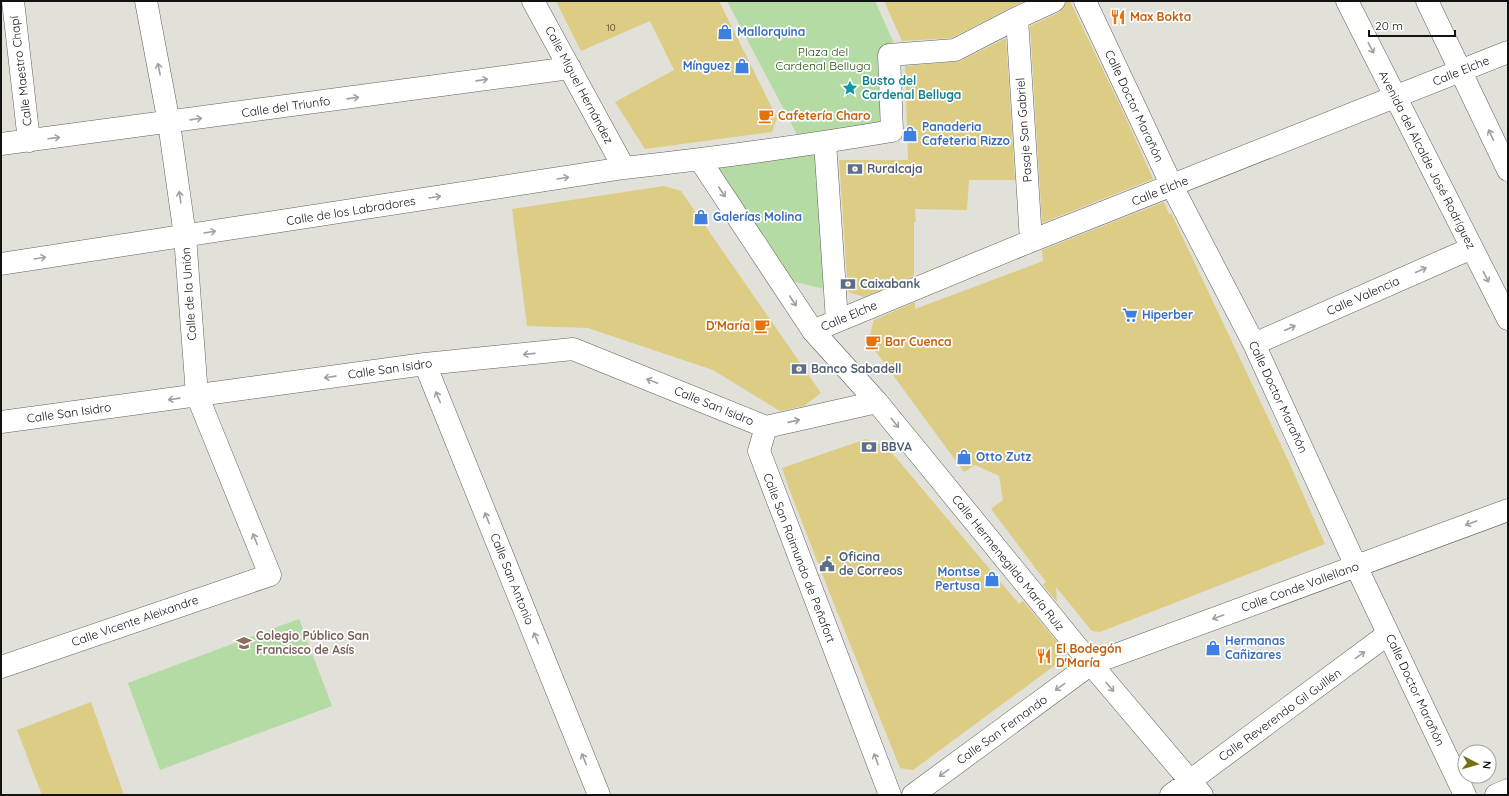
<svg xmlns="http://www.w3.org/2000/svg" width="1509" height="796" viewBox="0 0 1509 796" font-family="Quicksand,sans-serif">
  <rect width="100%" height="100%" fill="#e1e0d9"/>
  <path fill="#b3dba3" d="M727,1H875L896,48L886,126L800,140Z
    M824,150L833,291L791,281L713,167Z
    M299,619L332,706L160,770L128,683Z"/>
  <path fill="#ddcc83" d="M556,1H719L777,118L772,132L645,149L615,102L674,70L650,21L581,51Z
    M884,1H1024L952,38L902,41Z
    M1066,1H1070L1125,116L1153,179L1042,223L1030,26L1060,12L1064,8Z
    M1006,38L1015,180H969L967,210L915,209L916,222H914V276L864,297L851,293L848,291L839,160H908L905,66L960,61Z
    M664,186L681,191L821,393L804,406L780,411L713,370L588,328L527,326L512,209Z
    M1164,202L1169,214L1171,213L1288,460L1325,544L1100,632L1092,631L1056,587L1057,602L1043,585L1046,582L991,509L1003,500L999,476L975,465L964,472L868,341L874,320L915,302V309L1043,261L1042,250Z
    M866,439L887,447L1019,604L1023,601L1058,643V663L913,770L900,768L832,599L790,491L782,468Z
    M91,702L124,795H42L17,730Z"/>
  <g fill="none" stroke-linecap="round" stroke-linejoin="round">
    <g stroke="#61605a" stroke-width="23">
      <path id="minor" d="M13,1L29,141
        M533,1L624,168
        M1085,1L1172,186L1254,344L1356,566L1465,795
        M1347,1L1508,319
        M1427,1L1508,170
        M1017,18L1031,241
        M825,142L837,321
        M1,144L570,68
        M700,160L813,331L877,402L1091,664L1202,795
        M1,264L624,168C714,158 803,146 892,131L889,55L955,50L1017,18L1054,1
        M813,331L1031,241L1508,52
        M1254,344L1472,248
        M425,364L599,795
        M877,402L766,427L759,451L890,795
        M1,422L425,364L573,349L766,427
        M1,667L270,575L197,395L185,236L169,123L146,1
        M913,795L1091,664L1508,510
        M1171,795L1388,634
        M1496,795L1508,790"/>
    </g>
    <use href="#minor" stroke="#fff" stroke-width="22"/>
  </g>
  <defs><path id="oneway-shaft" d="M-6 0H5M1.5-3L5.5 0L1.5 3" fill="none" stroke-width="1.6" stroke-linecap="round" stroke-linejoin="round"/></defs>
  <g stroke="#a0a09f">
    <use href="#oneway-shaft" transform="translate(1371 48) rotate(63)"/>
    <use href="#oneway-shaft" transform="translate(159 69) rotate(-101)"/>
    <use href="#oneway-shaft" transform="translate(482 80) rotate(-8)"/>
    <use href="#oneway-shaft" transform="translate(353 98) rotate(-8)"/>
    <use href="#oneway-shaft" transform="translate(196 119) rotate(-8)"/>
    <use href="#oneway-shaft" transform="translate(1491 135) rotate(-116)"/>
    <use href="#oneway-shaft" transform="translate(54 138) rotate(-7)"/>
    <use href="#oneway-shaft" transform="translate(563 178) rotate(-9)"/>
    <use href="#oneway-shaft" transform="translate(722 192) rotate(57)"/>
    <use href="#oneway-shaft" transform="translate(180 197) rotate(-98)"/>
    <use href="#oneway-shaft" transform="translate(435 197) rotate(-9)"/>
    <use href="#oneway-shaft" transform="translate(210 232) rotate(-9)"/>
    <use href="#oneway-shaft" transform="translate(40 258) rotate(-9)"/>
    <use href="#oneway-shaft" transform="translate(1421 270) rotate(-24)"/>
    <use href="#oneway-shaft" transform="translate(1486 277) rotate(63)"/>
    <use href="#oneway-shaft" transform="translate(793 301) rotate(57)"/>
    <use href="#oneway-shaft" transform="translate(1290 328) rotate(-24)"/>
    <use href="#oneway-shaft" transform="translate(529 354) rotate(174)"/>
    <use href="#oneway-shaft" transform="translate(330 377) rotate(172)"/>
    <use href="#oneway-shaft" transform="translate(652 381) rotate(-158)"/>
    <use href="#oneway-shaft" transform="translate(438 397) rotate(-112)"/>
    <use href="#oneway-shaft" transform="translate(174 399) rotate(172)"/>
    <use href="#oneway-shaft" transform="translate(794 421) rotate(-13)"/>
    <use href="#oneway-shaft" transform="translate(895 423) rotate(51)"/>
    <use href="#oneway-shaft" transform="translate(487 518) rotate(-112)"/>
    <use href="#oneway-shaft" transform="translate(1471 523) rotate(160)"/>
    <use href="#oneway-shaft" transform="translate(255 539) rotate(-112)"/>
    <use href="#oneway-shaft" transform="translate(1218 617) rotate(160)"/>
    <use href="#oneway-shaft" transform="translate(536 638) rotate(-112)"/>
    <use href="#oneway-shaft" transform="translate(1360 655) rotate(-36)"/>
    <use href="#oneway-shaft" transform="translate(1060 687) rotate(144)"/>
    <use href="#oneway-shaft" transform="translate(1110 687) rotate(50)"/>
    <use href="#oneway-shaft" transform="translate(584 759) rotate(-112)"/>
    <use href="#oneway-shaft" transform="translate(876 759) rotate(-111)"/>
    <use href="#oneway-shaft" transform="translate(944 773) rotate(144)"/>
  </g>
  <defs>
    <g id="restaurant-bare" transform="scale(1.2)"><path d="M-5-6h1v4h1v-4h1v4h1v-4h1v5L-1.5 .5V6h-2V.5L-5-1ZM5-6V6H3V1.5H1.5Q1.5-4 5-6Z" fill="#e8710a" stroke="#fff" stroke-width="2.5" paint-order="stroke"/></g>
    <g id="shop-bare" transform="scale(1.2)"><path d="M-5-2.5h2.3a2.7 3.5 0 0 1 5.4 0H5L5.5 6h-11ZM-1.5-2.5h3a1.5 2.3 0 0 0-3 0Z" fill="#3f7fe0" stroke="#fff" stroke-width="2.5" paint-order="stroke"/></g>
    <g id="sight-bare" transform="scale(1.2)"><path d="M0-6L1.8-2.2L6-1.7L2.9 1.2L3.7 5.4L0 3.3L-3.7 5.4L-2.9 1.2L-6-1.7L-1.8-2.2Z" fill="#0f9aa8" stroke="#fff" stroke-width="2.5" paint-order="stroke"/></g>
    <g id="cafe-bare" transform="scale(1.2)"><path d="M-5.5-4.5H6V0H3Q3 3.5 0 3.5H-2.5Q-5.5 3.5-5.5 0ZM3-3.2v2h1.7v-2ZM-6 4.5H4V6H-6Z" fill="#e8710a" stroke="#fff" stroke-width="2.5" paint-order="stroke"/></g>
    <g id="bank-bare" transform="scale(1.2)"><path d="M-6-4H6V4H-6ZM0-2.3a2.3 2.3 0 1 0 0 4.6a2.3 2.3 0 1 0 0-4.6Z" fill="#5c6f8a" stroke="#fff" stroke-width="2.5" paint-order="stroke"/></g>
    <g id="supermarket-bare" transform="scale(1.2)"><path d="M-6-5.5h2.5l.6 2H6L4.5 2H-2.5L-4.4-4H-6ZM-1.5 3.2a1.3 1.3 0 1 0 .1 0ZM3 3.2a1.3 1.3 0 1 0 .1 0Z" fill="#3f7fe0" stroke="#fff" stroke-width="2.5" paint-order="stroke"/></g>
    <g id="civic-bare" transform="scale(1.2)"><path d="M-.6-6.5H3V-4.5H.6V-3L4-1V1h2V6H-6V1h2V-1L-.6-3ZM-1.2 2.5V6h2.4V2.5Z" fill="#5c6f8a" stroke="#fff" stroke-width="2.5" paint-order="stroke"/></g>
    <g id="school-bare" transform="scale(1.2)"><path d="M0-5L7-2L0 1L-7-2ZM-4 1L0 2.5L4 1V4Q0 6-4 4Z" fill="#8d6e63" stroke="#fff" stroke-width="2.5" paint-order="stroke"/></g>
  </defs>
  <g fill-rule="evenodd">
    <use href="#restaurant-bare" x="1118" y="17"/>
    <use href="#shop-bare" x="725" y="32"/>
    <use href="#shop-bare" x="742" y="66"/>
    <use href="#sight-bare" x="850" y="88"/>
    <use href="#cafe-bare" x="766" y="116"/>
    <use href="#shop-bare" x="910" y="134"/>
    <use href="#bank-bare" x="855" y="169"/>
    <use href="#shop-bare" x="701" y="217"/>
    <use href="#bank-bare" x="848" y="284"/>
    <use href="#supermarket-bare" x="1130" y="315"/>
    <use href="#cafe-bare" x="762" y="326"/>
    <use href="#cafe-bare" x="873" y="342"/>
    <use href="#bank-bare" x="799" y="369"/>
    <use href="#bank-bare" x="869" y="447"/>
    <use href="#shop-bare" x="964" y="457"/>
    <use href="#civic-bare" x="827" y="564"/>
    <use href="#shop-bare" x="992" y="579"/>
    <use href="#school-bare" x="244" y="643"/>
    <use href="#shop-bare" x="1213" y="648"/>
    <use href="#restaurant-bare" x="1044" y="656"/>
  </g>
  <g text-anchor="middle" stroke-width="3.5" stroke-linejoin="round" paint-order="stroke">
    <g font-size="10" fill="#45402d">
      <text x="611" y="31">10</text>
    </g>
    <g font-size="12" font-weight="bold" fill="#c56008" stroke="#fff" text-anchor="start">
      <text x="1130" y="21">Max Bokta</text>
      <text x="778" y="120">Cafetería Charo</text>
      <text x="750" y="330" text-anchor="end">D'María</text>
      <text x="885" y="346">Bar Cuenca</text>
      <text x="1056" y="653">El Bodegón<tspan x="1056" dy="14">D'María</tspan></text>
    </g>
    <g font-size="12" font-weight="bold" fill="#366cbe" stroke="#fff" text-anchor="start">
      <text x="737" y="36">Mallorquina</text>
      <text x="730" y="70" text-anchor="end">Mínguez</text>
      <text x="922" y="131">Panaderia<tspan x="922" dy="14">Cafeteria Rizzo</tspan></text>
      <text x="713" y="221">Galerías Molina</text>
      <text x="1142" y="319">Hiperber</text>
      <text x="976" y="461">Otto Zutz</text>
      <text x="980" y="576" text-anchor="end">Montse<tspan x="980" dy="14">Pertusa</tspan></text>
      <text x="1225" y="645">Hermanas<tspan x="1225" dy="14">Cañizares</tspan></text>
    </g>
    <g font-size="12" fill="#224a0b" stroke="#fff">
      <text x="823" y="56">Plaza del<tspan x="823" dy="14">Cardenal Belluga</tspan></text>
    </g>
    <g font-size="12" fill="#121210" stroke="#fff">
      <text transform="translate(21 71) rotate(-97)" y="4">Calle Maestro Chapí</text>
      <text transform="translate(1461 71) rotate(-22)" y="4">Calle Elche</text>
      <text transform="translate(579 85) rotate(62)" y="4">Calle Miguel Hernández</text>
      <text transform="translate(1134 106) rotate(65)" y="4">Calle Doctor Marañón</text>
      <text transform="translate(286 107) rotate(-8)" y="4">Calle del Triunfo</text>
      <text transform="translate(1024 130) rotate(-94)" y="4">Pasaje San Gabriel</text>
      <text transform="translate(1427 160) rotate(63)" y="4">Avenida del Alcalde José Rodríguez</text>
      <text transform="translate(1160 191) rotate(-22)" y="4">Calle Elche</text>
      <text transform="translate(351 211) rotate(-9)" y="4">Calle de los Labradores</text>
      <text transform="translate(189 294) rotate(-94)" y="4">Calle de la Unión</text>
      <text transform="translate(1363 296) rotate(-24)" y="4">Calle Valencia</text>
      <text transform="translate(849 316) rotate(-23)" y="4">Calle Elche</text>
      <text transform="translate(390 369) rotate(-8)" y="4">Calle San Isidro</text>
      <text transform="translate(1278 397) rotate(65)" y="4">Calle Doctor Marañón</text>
      <text transform="translate(714 406) rotate(22)" y="4">Calle San Isidro</text>
      <text transform="translate(69 413) rotate(-8)" y="4">Calle San Isidro</text>
      <text transform="translate(799 558) rotate(69)" y="4">Calle San Raimundo de Peñafort</text>
      <text transform="translate(1008 563) rotate(51)" y="4">Calle Hermenegildo María Ruiz</text>
      <text transform="translate(512 579) rotate(68)" y="4">Calle San Antonio</text>
      <text transform="translate(1300 587) rotate(-20)" y="4">Calle Conde Vallellano</text>
      <text transform="translate(135 621) rotate(-19)" y="4">Calle Vicente Aleixandre</text>
      <text transform="translate(1415 690) rotate(65)" y="4">Calle Doctor Marañón</text>
      <text transform="translate(1280 715) rotate(-36)" y="4">Calle Reverendo Gil Guillén</text>
      <text transform="translate(1002 730) rotate(-36)" y="4">Calle San Fernando</text>
    </g>
    <g font-size="12" font-weight="bold" fill="#0d838f" stroke="#fff" text-anchor="start">
      <text x="862" y="85">Busto del<tspan x="862" dy="14">Cardenal Belluga</tspan></text>
    </g>
    <g font-size="12" font-weight="bold" fill="#4e5e75" stroke="#fff" text-anchor="start">
      <text x="867" y="173">Ruralcaja</text>
      <text x="860" y="288">Caixabank</text>
      <text x="811" y="373">Banco Sabadell</text>
      <text x="881" y="451">BBVA</text>
      <text x="839" y="561">Oficina<tspan x="839" dy="14">de Correos</tspan></text>
    </g>
    <g font-size="12" font-weight="bold" fill="#785e54" stroke="#fff" text-anchor="start">
      <text x="256" y="640">Colegio Público San<tspan x="256" dy="14">Francisco de Asís</tspan></text>
    </g>
  </g>
  <rect width="1509" height="796" fill="none" stroke="#121210" stroke-width="4"/>
  <g transform="translate(1477 764) rotate(96)"><circle r="19" fill="#ffffff" stroke="#a0a09f"/>
  <path d="M0-3L7 15L0 10L-7 15Z" fill="#757216"/>
  <text y="-6" font-size="11" font-weight="bold" text-anchor="middle" fill="#121210">N</text>
  </g>
  <path d="M1369 30v6h86v-6" fill="none" stroke="#121210" stroke-width="2"/>
  <text x="1375" y="30" font-size="12" fill="#121210" stroke="#ffffff" stroke-width="3" paint-order="stroke">20 m</text>
</svg>
